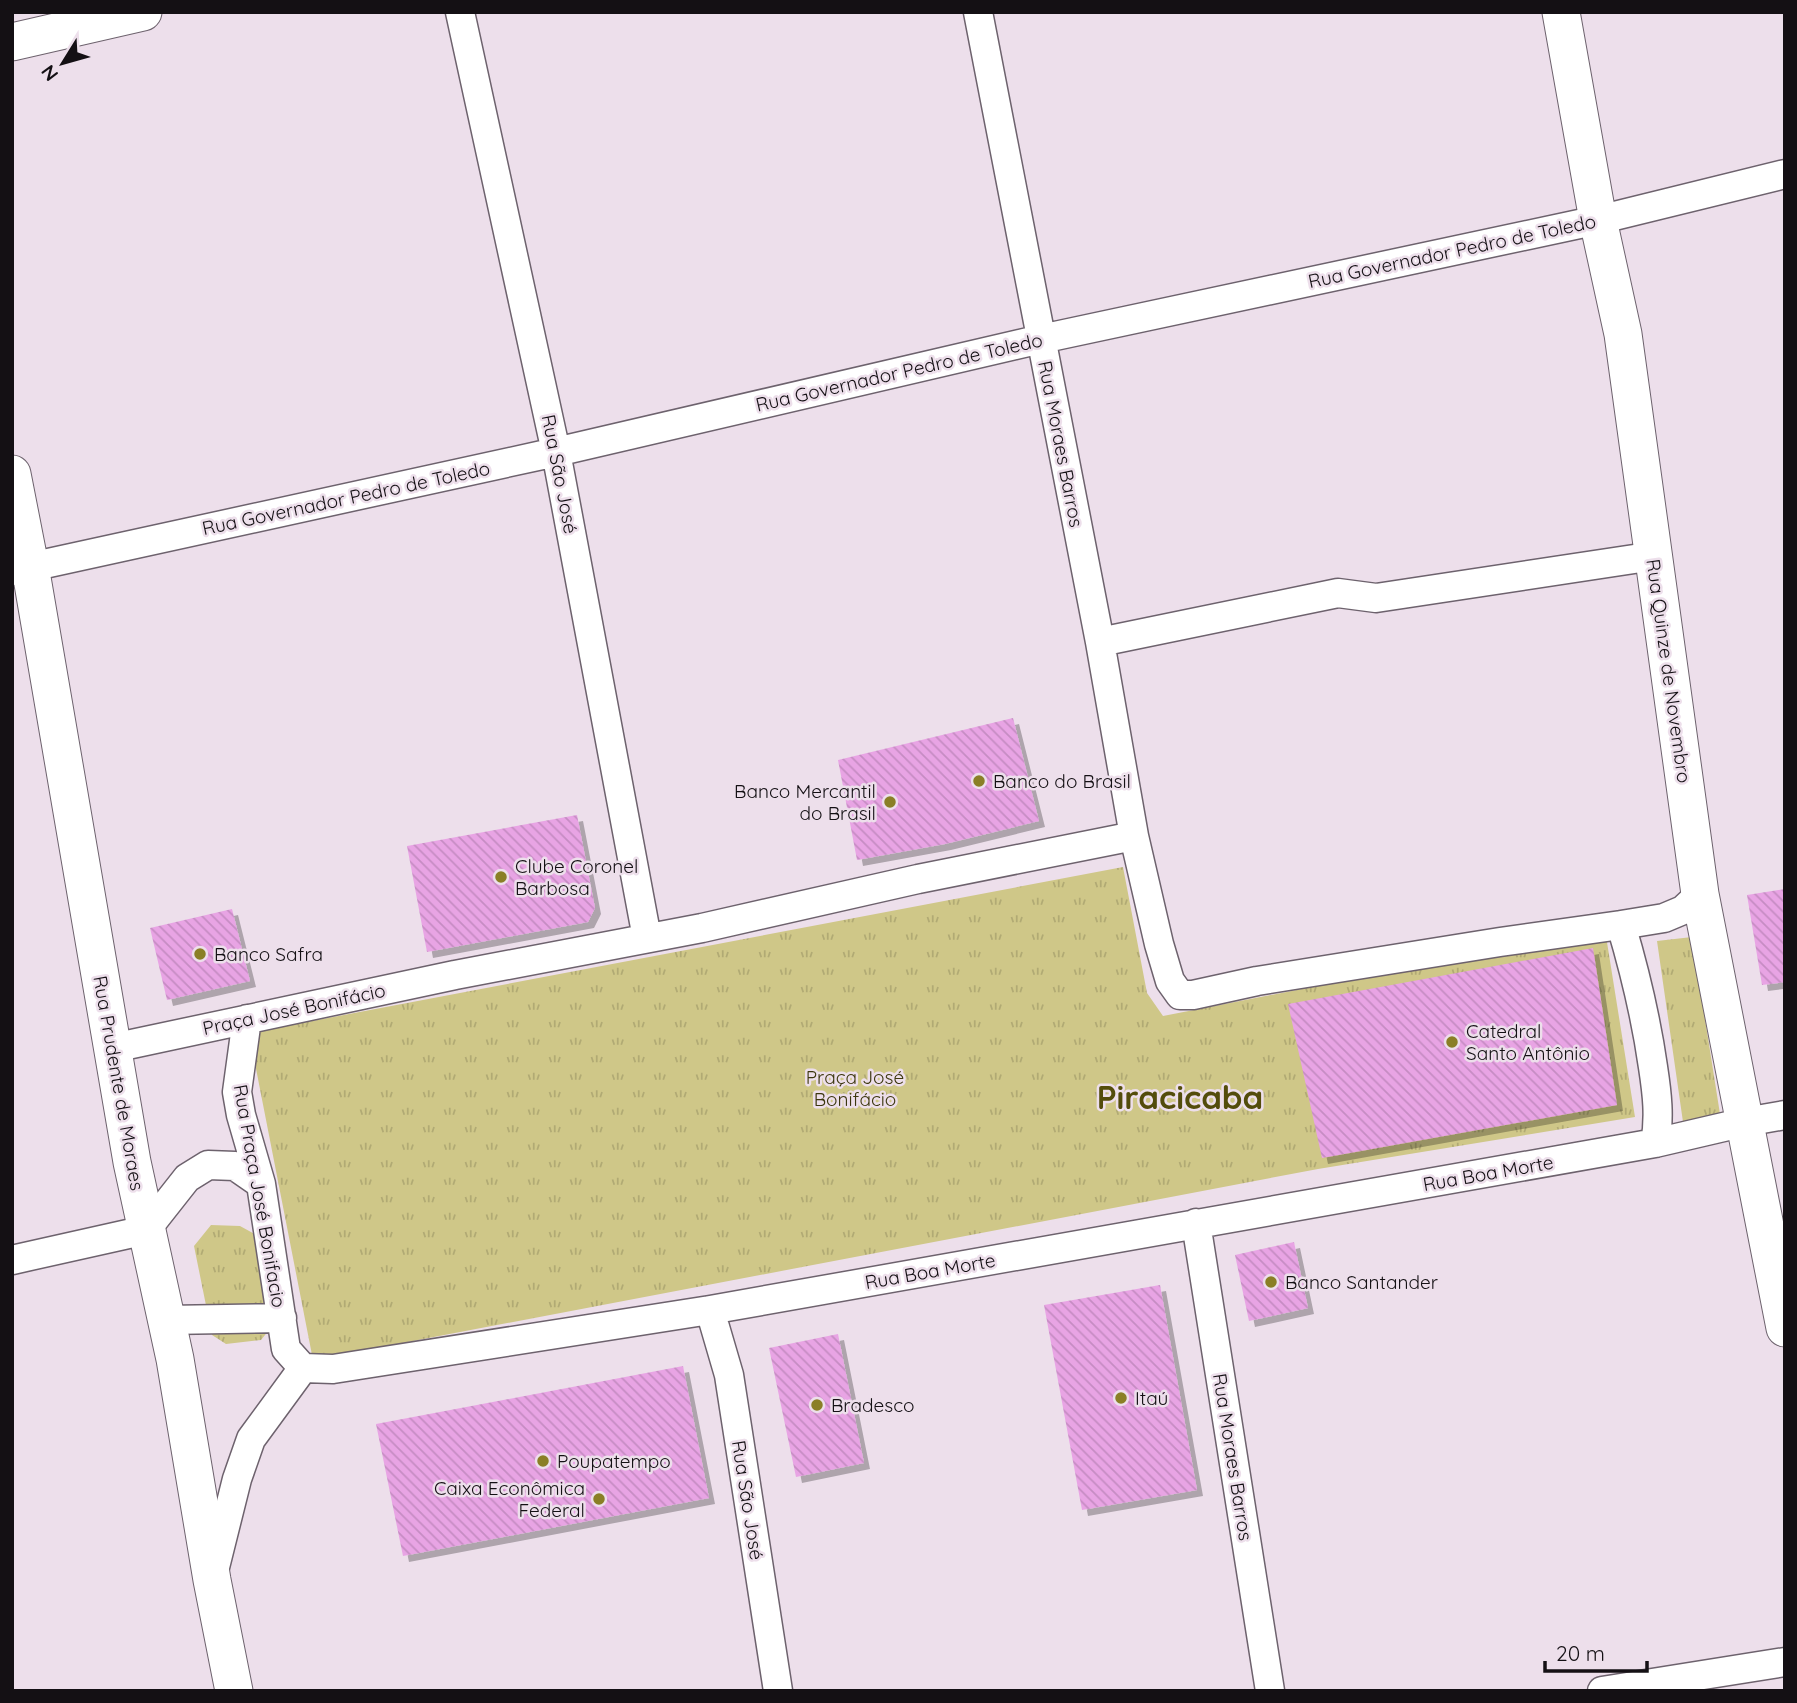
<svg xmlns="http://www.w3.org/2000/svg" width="1797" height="1703" viewBox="0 0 1797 1703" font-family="Quicksand,sans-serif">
  <defs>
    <pattern id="park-tufts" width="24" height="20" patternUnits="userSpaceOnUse" patternTransform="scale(1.75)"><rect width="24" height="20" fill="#cfc788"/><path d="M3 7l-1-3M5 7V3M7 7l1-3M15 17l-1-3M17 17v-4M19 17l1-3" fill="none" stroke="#b1aa74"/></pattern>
    <pattern id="building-back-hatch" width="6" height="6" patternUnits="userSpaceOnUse" patternTransform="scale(1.75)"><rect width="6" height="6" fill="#e8a4e4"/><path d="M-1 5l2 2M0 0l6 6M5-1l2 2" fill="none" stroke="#c68cc3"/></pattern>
    <filter id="shadow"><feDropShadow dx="6" dy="6" stdDeviation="0" flood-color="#0004"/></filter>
  </defs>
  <rect width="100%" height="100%" fill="#eddfeb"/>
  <path fill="url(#park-tufts)" d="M1123,867L1147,993L1163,1016L1312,987L1606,936L1635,1117L1318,1169L313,1360L249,1033Z
    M1692,937L1720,1114L1683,1122L1657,941Z
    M211,1225L240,1226L269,1242L281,1315L261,1340L226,1344L212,1335L194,1246Z"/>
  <path fill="url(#building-back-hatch)" filter="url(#shadow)" d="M1013,718L1039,821L945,844L857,860L838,760Z
    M577,815L595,908L588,922L427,952L407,846Z
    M1785,889V982L1762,985L1747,895Z
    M232,909L250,981L167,1000L150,928Z
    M1593,948L1617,1105L1322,1158L1288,1004Z
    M1294,1242L1308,1308L1249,1321L1235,1255Z
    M1160,1285L1197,1490L1082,1510L1044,1305Z
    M838,1334L864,1463L796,1477L769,1348Z
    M683,1366L709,1498L403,1556L376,1424Z"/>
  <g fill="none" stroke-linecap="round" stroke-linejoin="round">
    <g stroke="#6d626d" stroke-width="31">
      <path id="minor" d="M460,12L556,452L647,938
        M978,12L1100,642L1134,836L1159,944L1170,981L1180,995H1193L1257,981L1500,942L1621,925C1635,972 1646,1018 1653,1067C1657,1093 1660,1118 1655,1143
        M12,571L556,452L1041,339L1598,220L1785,174
        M1100,642L1338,593L1376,598L1654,556
        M1621,925L1664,918L1683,910L1700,894
        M247,1019L237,1092L241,1115L261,1184L286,1349L303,1368
        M113,1048L455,975L702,928L918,879L1134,836
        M1196,1223L1270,1691
        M12,1260L146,1230L187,1178L208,1165L235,1166L261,1184
        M710,1310L729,1375L778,1691
        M167,1320L282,1318
        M214,1571L237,1479L251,1439L303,1368L333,1369L710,1310L1655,1143L1745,1122L1785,1115
        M1602,1691L1785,1662"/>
    </g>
    <g stroke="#6d626d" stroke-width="39">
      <path id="tertiary" d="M1561,12L1598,220L1623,334L1700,894L1785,1328
        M12,42L143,12
        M12,474L30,566L132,1162L175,1359L212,1580L234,1691"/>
    </g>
    <use href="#minor" stroke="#fff" stroke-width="28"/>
    <use href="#tertiary" stroke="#fff" stroke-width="37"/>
  </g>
  <g fill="#8a7f26" stroke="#eddfeb" stroke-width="2.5">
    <circle cx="979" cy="781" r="7"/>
    <circle cx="890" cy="802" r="7"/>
    <circle cx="501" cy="877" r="7"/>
    <circle cx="200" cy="954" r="7"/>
    <circle cx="1452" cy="1042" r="7"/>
    <circle cx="1271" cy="1282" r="7"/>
    <circle cx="1121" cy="1398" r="7"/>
    <circle cx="817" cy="1405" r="7"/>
    <circle cx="543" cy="1461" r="7"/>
    <circle cx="599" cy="1499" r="7"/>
  </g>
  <g text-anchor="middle" stroke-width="5" stroke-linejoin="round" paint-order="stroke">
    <g font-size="19" fill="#141014" stroke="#eddfeb">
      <text transform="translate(1452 251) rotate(-12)" y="7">Rua Governador Pedro de Toledo</text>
      <text transform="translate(899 372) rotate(-13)" y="7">Rua Governador Pedro de Toledo</text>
      <text transform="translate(1061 444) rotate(79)" y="7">Rua Moraes Barros</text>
      <text transform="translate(560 474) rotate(79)" y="7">Rua São José</text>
      <text transform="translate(346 498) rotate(-12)" y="7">Rua Governador Pedro de Toledo</text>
      <text transform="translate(1669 671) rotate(82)" y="7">Rua Quinze de Novembro</text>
      <text transform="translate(294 1009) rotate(-12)" y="7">Praça José Bonifácio</text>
      <text transform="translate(119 1083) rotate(80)" y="7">Rua Prudente de Moraes</text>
      <text transform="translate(1488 1173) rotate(-10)" y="7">Rua Boa Morte</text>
      <text transform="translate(260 1196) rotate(80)" y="7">Rua Praça José Bonifacio</text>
      <text transform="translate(930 1271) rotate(-10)" y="7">Rua Boa Morte</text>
      <text transform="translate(1233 1457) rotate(81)" y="7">Rua Moraes Barros</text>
      <text transform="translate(748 1500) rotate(81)" y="7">Rua São José</text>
    </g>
    <g font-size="19" fill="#141014" stroke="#eddfeb" text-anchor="start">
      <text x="993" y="788">Banco do Brasil</text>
      <text x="876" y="798" text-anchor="end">Banco Mercantil<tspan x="876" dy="22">do Brasil</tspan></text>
      <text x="515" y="873">Clube Coronel<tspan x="515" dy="22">Barbosa</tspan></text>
      <text x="214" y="961">Banco Safra</text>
      <text x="1466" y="1038">Catedral<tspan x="1466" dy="22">Santo Antônio</tspan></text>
      <text x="1285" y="1289">Banco Santander</text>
      <text x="1135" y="1405">Itaú</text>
      <text x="831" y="1412">Bradesco</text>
      <text x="557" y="1468">Poupatempo</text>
      <text x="585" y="1495" text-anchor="end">Caixa Econômica<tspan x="585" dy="22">Federal</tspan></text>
    </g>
    <g font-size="19" fill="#3c370e" stroke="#eddfeb">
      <text x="855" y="1084">Praça José<tspan x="855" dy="22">Bonifácio</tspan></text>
    </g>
    <g font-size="33" font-weight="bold" fill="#534c0b" stroke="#eddfeb">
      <text x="1180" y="1109">Piracicaba</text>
    </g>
  </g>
  <rect width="1797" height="1703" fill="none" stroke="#141014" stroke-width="28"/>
  <g transform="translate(63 63) rotate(233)" stroke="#eddfeb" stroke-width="5" paint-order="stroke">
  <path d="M0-5L12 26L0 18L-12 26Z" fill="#141014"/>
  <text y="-10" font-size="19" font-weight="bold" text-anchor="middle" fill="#141014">N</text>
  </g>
  <path d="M1545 1661v10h102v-10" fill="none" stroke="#141014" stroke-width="3.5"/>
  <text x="1556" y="1661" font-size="21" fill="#141014" stroke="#eddfeb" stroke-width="5" paint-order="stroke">20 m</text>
</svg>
